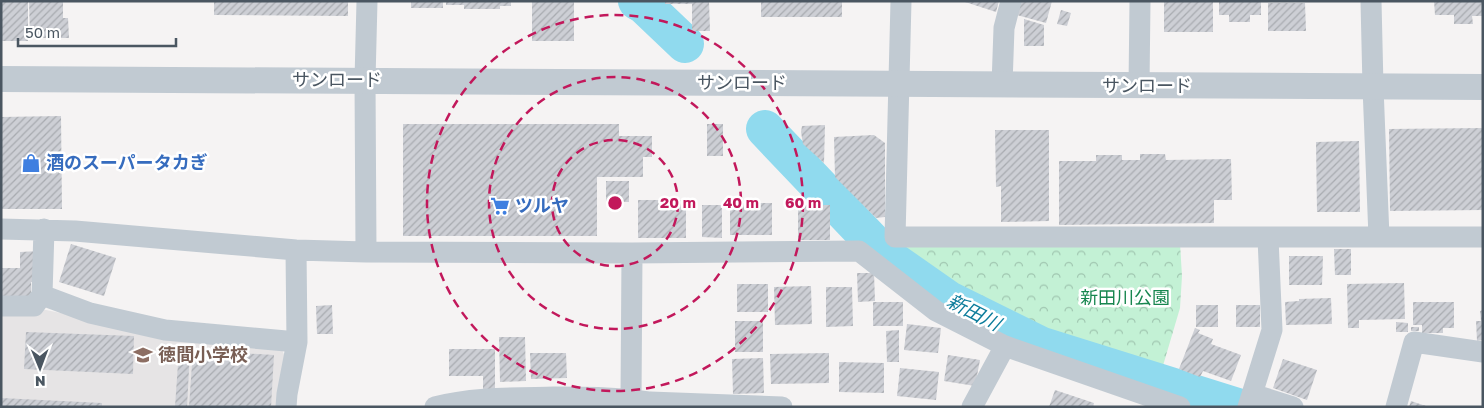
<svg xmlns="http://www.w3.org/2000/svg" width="1484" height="408" viewBox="0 0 1484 408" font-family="'Golos Text','Noto Sans JP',sans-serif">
  <defs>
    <pattern id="park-crowns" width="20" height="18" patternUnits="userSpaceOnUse" patternTransform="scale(1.25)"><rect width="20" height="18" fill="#c3f1d5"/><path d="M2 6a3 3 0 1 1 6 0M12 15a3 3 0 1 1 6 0" fill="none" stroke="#a0c6b0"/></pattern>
    <pattern id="building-hatch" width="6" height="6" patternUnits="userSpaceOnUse" patternTransform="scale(1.25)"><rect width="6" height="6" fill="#cdcfd5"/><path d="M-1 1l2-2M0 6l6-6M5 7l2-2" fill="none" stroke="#a8abb0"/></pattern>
  </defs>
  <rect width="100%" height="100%" fill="#f5f3f3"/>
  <path fill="#e6e4e5" d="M46,310L164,334L281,347L287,362L284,407H1V311Z"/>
  <path fill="url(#park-crowns)" d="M889,241L1180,243L1182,276L1180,308L1162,369L1058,336L968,296Z"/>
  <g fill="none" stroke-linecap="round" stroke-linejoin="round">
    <path stroke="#90daee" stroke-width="38" d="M637,1L644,5L685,44
      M765,129L886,256L949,300L1042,346L1237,407"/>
  </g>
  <path fill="url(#building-hatch)" d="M1,1H28V41H1Z
    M29,1H63V18H68L69,38H30Z
    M214,1H348V16L214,15Z
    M411,1H443V8H411Z
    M446,1H511V6H500V9H464V5H446Z
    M532,1H574V41H532Z
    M665,1H709L710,31H692V4H665Z
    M761,1H842V17H761Z
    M962,1H999L996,12Z
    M1017,1H1052L1046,23L1013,14Z
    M1219,1H1261V15H1250V22H1229V15H1219Z
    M1434,1H1483V16H1472L1473,24H1454V15H1435Z
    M1164,2H1213V32H1164Z
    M1268,3H1305L1306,31H1268Z
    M1061,10L1071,13L1067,26L1057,24Z
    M1024,19L1044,25V46H1024Z
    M61,116L62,209H1V117Z
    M403,124H619V136H652V157H643V177H597V236H403Z
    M707,124H723V156H707Z
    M825,125L824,163L803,144L801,132L802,126Z
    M1483,128V210L1390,211L1389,129Z
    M995,130H1049V221L1001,222V186L996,187Z
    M874,135L885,143V217L876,218L835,177L834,137Z
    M1359,141L1360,212H1317L1316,142Z
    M1140,154H1165L1166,160L1231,159L1232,200H1214V223L1059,225V161H1096V155H1122V160H1140Z
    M606,181H629V202H606Z
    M638,200H686V238H638Z
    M730,203H772V235H730Z
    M702,205H722V238L702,237Z
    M798,205H830V240H798Z
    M71,244L116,258L104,296L59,282Z
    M1334,249H1351V275H1335Z
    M39,251V282H31V299H1V268H20V252Z
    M1289,256H1323L1322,285H1289Z
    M857,273H874L875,301L858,302Z
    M1404,283L1405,319L1359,320V328H1348L1347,284Z
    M737,284H768V312H737Z
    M811,286L812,324L775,325L774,287Z
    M826,287H852L853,326L826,327Z
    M1331,298L1332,324L1286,325L1285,302L1299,301V299Z
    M873,302H903V326H873Z
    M1413,302H1454V328H1443V333H1422V325H1413Z
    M332,305L333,334H317L316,306Z
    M1196,305H1218V327H1196Z
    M1236,305H1260V327H1236Z
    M1483,310V340L1477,341L1476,321H1481L1480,311Z
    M735,321H763V352H735Z
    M1396,322L1408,323V332H1396Z
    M907,324L941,328L938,353L904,350Z
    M1411,327H1419V331H1411Z
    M1195,328L1200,330L1198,333L1213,339L1211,344L1241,355L1231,381L1203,371L1200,377L1179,369Z
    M899,330V362H887L886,331Z
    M26,332L134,336L133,374L24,369Z
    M499,337H525L526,381L500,382Z
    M179,349L190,350L187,407H175Z
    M449,349H495V389H483V376H449Z
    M193,350L274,355L271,407H189Z
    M530,353H566L567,378L531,379Z
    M829,353V383L771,384L770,354Z
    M948,355L980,360L975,386L944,381Z
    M763,358L764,393L733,394L732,359Z
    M1283,359L1317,370L1307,400L1273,388Z
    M839,362L884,363V393L839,392Z
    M900,368L939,372L936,400L897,396Z
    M1055,390L1094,403L1093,407H1049Z
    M1,398L102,403V407H1Z
    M1411,401L1426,406V407H1409Z"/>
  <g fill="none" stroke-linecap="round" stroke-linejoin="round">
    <path stroke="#c1cad2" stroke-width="21" d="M901,1L895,237H1483
      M1371,1L1373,87L1379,237
      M1002,85L1004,28L1011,1
      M1139,86L1140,1
      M1,229L75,231L296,250L366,252L632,253L859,251L936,311L1005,346L1180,407
      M366,252L365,80L367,1
      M42,295L90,313L165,330L297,342
      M1,306H34L42,295L44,229
      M1252,394L1293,407
      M631,399L632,253
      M286,407L287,394L297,342L296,250
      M435,407C472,397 516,398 554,397C586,397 618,397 650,402L782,407
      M972,407L1005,346
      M1248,407L1272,330L1268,238
      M1396,407L1414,342L1483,352"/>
    <path stroke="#c1cad2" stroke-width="26" d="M1,79L1483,87"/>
  </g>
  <g fill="none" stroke="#c2185b" stroke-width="2.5" stroke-dasharray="9 6">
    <circle cx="615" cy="203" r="63"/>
    <circle cx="615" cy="203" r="126"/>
    <circle cx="615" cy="203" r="188"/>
  </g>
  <defs>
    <g id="shop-bare" transform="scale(1.5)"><path d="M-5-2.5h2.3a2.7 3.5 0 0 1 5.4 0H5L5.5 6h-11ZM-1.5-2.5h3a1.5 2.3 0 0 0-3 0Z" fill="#3f7fe0" stroke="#fff" stroke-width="2.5" paint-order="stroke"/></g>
    <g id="supermarket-bare" transform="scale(1.5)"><path d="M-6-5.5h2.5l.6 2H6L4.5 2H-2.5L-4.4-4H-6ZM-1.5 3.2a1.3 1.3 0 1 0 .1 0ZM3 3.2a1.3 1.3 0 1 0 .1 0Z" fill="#3f7fe0" stroke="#fff" stroke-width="2.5" paint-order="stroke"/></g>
    <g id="school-bare" transform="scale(1.5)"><path d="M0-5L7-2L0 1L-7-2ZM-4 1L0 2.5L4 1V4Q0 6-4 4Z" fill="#8d6e63" stroke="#fff" stroke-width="2.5" paint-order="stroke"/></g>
  </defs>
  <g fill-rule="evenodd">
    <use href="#shop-bare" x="31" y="163"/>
    <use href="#supermarket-bare" x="500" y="206"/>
    <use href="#school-bare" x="143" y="355"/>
  </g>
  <g text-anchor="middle" stroke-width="5" stroke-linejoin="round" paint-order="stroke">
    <g font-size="18" fill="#4a5661" stroke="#fff">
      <text x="337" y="86">サンロード</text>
      <text x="742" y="89">サンロード</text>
      <text x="1147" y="92">サンロード</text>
    </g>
    <g font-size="18" font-weight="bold" fill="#366cbe" stroke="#fff" text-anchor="start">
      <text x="46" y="169">酒のスーパータカぎ</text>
      <text x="515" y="212">ツルヤ</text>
    </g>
    <g font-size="18" fill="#17864f" stroke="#fff">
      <text x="1125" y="304">新田川公園</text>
    </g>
    <g font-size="18" font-weight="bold" fill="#785e54" stroke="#fff" text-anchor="start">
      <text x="158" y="361">徳間小学校</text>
    </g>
    <g font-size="19" font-style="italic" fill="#0c7c9b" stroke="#fff">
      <text transform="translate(974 312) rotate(27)" y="7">新田川</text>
    </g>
  </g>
  <circle cx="615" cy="203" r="8" fill="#c2185b" stroke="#fff" stroke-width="2.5"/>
  <g font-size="15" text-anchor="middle" font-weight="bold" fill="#c2185b" stroke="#fff" stroke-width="5" stroke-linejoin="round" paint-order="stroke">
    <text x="678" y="208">20 m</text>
    <text x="741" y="208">40 m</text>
    <text x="803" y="208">60 m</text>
  </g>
  <rect width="1484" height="408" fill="none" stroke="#4a5661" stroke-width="5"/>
  <g transform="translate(40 368) rotate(179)" stroke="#ffffff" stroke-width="4" paint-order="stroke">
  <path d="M0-4L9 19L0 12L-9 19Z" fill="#4a5661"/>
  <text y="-8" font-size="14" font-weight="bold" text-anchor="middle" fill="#4a5661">N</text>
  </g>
  <path d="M18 38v8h158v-8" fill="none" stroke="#4a5661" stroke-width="2.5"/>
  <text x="25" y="38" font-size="15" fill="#4a5661" stroke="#ffffff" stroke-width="4" paint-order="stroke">50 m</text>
</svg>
